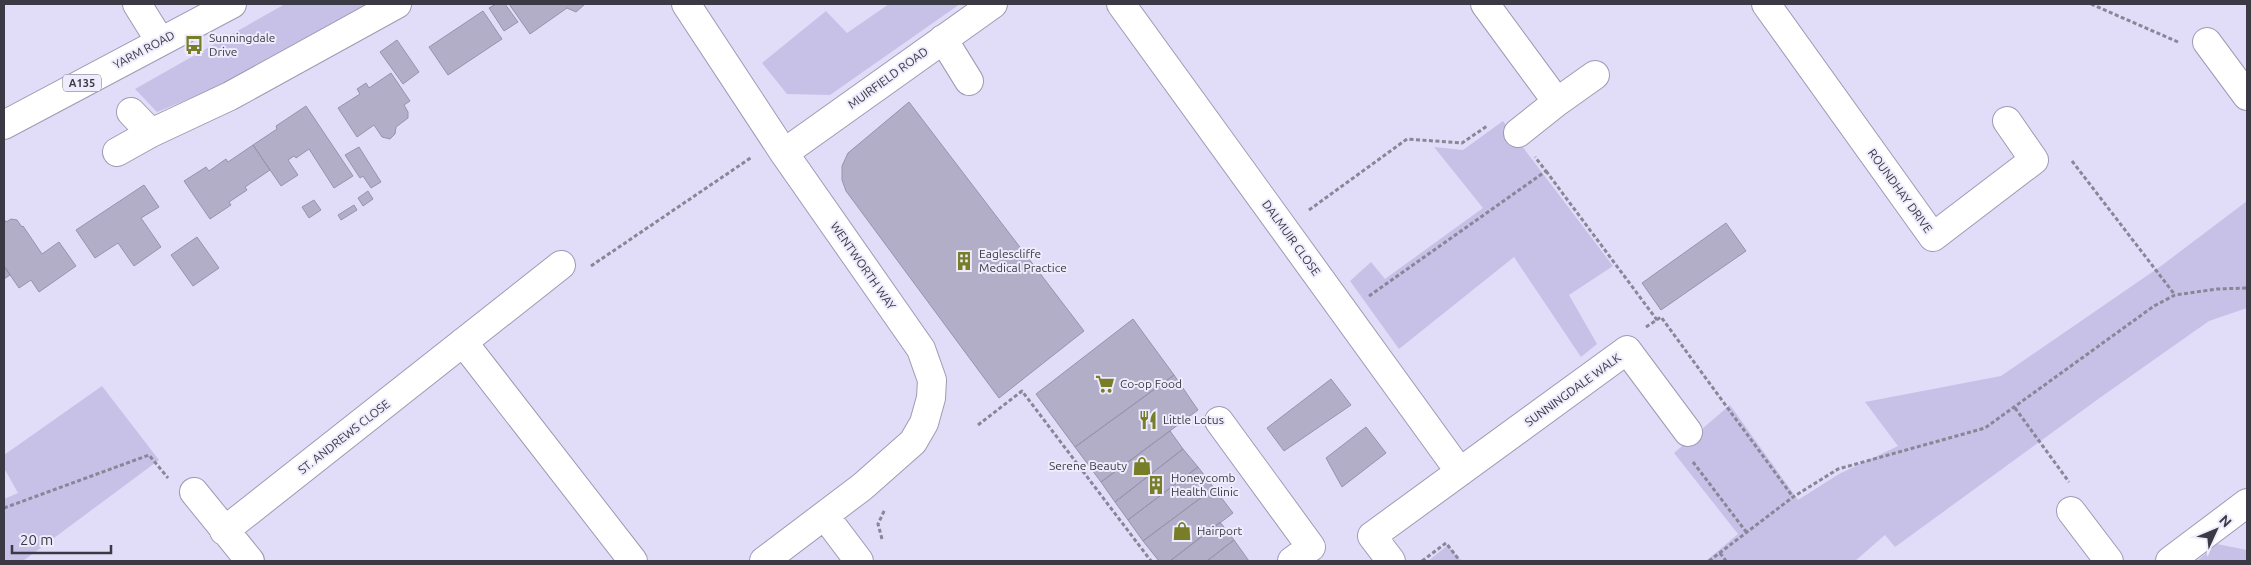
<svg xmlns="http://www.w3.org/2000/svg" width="2251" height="565" viewBox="0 0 2251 565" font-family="Ubuntu,sans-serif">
  <rect width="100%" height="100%" fill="#e1ddf8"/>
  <path fill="#c7c1e7" d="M285,4H371L220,86L157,112L135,89Z
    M889,4H960L830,95L787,94L762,63L826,11L847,33Z
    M1503,121L1613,266L1569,295L1597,344L1581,357L1514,257L1399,349L1350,281L1371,262L1385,279L1483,208L1434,147L1463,150Z
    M2247,201V308L2209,321L2101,397L1895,547L1885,535L1855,561H1706L1738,534L1674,453L1730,405L1798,500L1839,474L1898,446L1865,402L2001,376L2161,266Z
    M102,386L159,460L23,561H4V499L18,493L4,468V455Z
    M2217,544L2247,550V561H2197Z
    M1448,545L1461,561H1428Z"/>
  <path fill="#b2aec8" stroke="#9793ac" d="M496,4H505L518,22L504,31L489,8Z
    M509,4H585L576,12L567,8L530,34Z
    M483,11L502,39L448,75L429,47Z
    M397,40L419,72L403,84L380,52Z
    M391,73L410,101L404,105L408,112V118L396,127L395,134L390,139L382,137L374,125L357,137L338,108L360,94L357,89L366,83L369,88Z
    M909,102L1084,331L999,398L846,191L842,180V166L848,153Z
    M306,106L353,176L334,188L309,149L296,158L294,156L288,160L298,175L281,186L253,145L277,129L276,126Z
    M253,145L270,170L245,187L247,190L229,202L231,205L210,219L184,181L206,167L209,171L226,159L228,162Z
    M359,147L381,182L371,188L363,176L360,178L345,155Z
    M144,185L159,207L141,218L161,247L134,266L118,243L95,258L76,230Z
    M368,191L373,199L363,206L358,198Z
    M314,200L321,210L309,218L302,207Z
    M354,205L357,210L341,220L338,215Z
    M4,219L6,222L11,219L17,220L22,227L23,226L42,254L59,242L76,266L39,292L31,280L19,288L4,266Z
    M1726,223L1746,251L1661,310L1642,283Z
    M197,237L219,268L193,286L171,255Z
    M4,266L10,275L4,279Z
    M1133,319L1174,375L1075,447L1036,394Z
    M1174,375L1198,410L1101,482L1075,447Z
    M1331,379L1351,405L1284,451L1267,428Z
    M1366,427L1386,453L1342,487L1326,458Z
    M1170,431L1183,449L1115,502L1101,482Z
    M1183,449L1198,467L1128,520L1115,502Z
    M1198,467L1214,488L1143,541L1128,520Z
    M1214,488L1233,513L1170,561H1159L1143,541Z
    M1220,522L1234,540L1207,561H1170Z
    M1234,540L1249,561H1207Z"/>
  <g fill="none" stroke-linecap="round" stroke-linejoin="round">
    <g stroke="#9e9ab3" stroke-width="30">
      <path id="minor" d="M137,4L160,41
        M686,4L784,153L921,349L932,380L931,398L924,423L913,442L862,487L764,561
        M1121,4L1460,472
        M1485,4L1557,102L1595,75
        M1766,4L1933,237L2034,160L2007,121
        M943,39L969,81
        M2207,42L2247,96
        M131,112L151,133
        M1518,133L1557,102
        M117,152L151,133L230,96L397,4
        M784,153L993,4
        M463,342L633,561
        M1219,421L1311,547L1292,561
        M194,492L250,561
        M2071,511L2109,561
        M825,516L859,561
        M224,531L561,265
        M1391,561L1372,536L1627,350L1688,432
        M2170,561L2247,503"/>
    </g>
    <g stroke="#9e9ab3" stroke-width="30">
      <path id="major" d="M4,125L232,4"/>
    </g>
    <path stroke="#888697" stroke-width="3" stroke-dasharray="4 2.5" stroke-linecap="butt" d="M2091,4L2178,42
      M2072,161L2175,295
      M1546,171L1657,320
      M1309,210L1407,139L1462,143L1487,126
      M591,266L752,157
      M1369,296L1546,171L1535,157
      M1646,327L1661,317L1793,497
      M2015,408L2069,482
      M978,425L1022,391L1151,561
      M1693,462L1747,533
      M4,508L149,455L168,478
      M882,539L878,524L885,509
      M1720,553L1726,561
      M1422,561L1446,543L1460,561
      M1709,561L1793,497L1838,469L1985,428L2154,306L2175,295L2217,289L2247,288"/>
    <use href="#minor" stroke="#fff" stroke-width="28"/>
    <use href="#major" stroke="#fff" stroke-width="28"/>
  </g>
  <defs>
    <g id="bus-bare" transform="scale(1.5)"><path d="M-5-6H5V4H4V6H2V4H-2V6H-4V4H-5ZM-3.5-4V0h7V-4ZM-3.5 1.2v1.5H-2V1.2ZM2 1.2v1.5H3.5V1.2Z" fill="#787d27" stroke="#eeecfc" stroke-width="2.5" paint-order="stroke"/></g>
    <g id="building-bare" transform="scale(1.5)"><path d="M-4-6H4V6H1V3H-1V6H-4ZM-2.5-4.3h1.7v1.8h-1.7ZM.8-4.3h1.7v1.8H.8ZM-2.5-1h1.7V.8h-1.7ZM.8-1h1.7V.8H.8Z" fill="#787d27" stroke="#eeecfc" stroke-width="2.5" paint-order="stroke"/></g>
    <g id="supermarket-bare" transform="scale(1.5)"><path d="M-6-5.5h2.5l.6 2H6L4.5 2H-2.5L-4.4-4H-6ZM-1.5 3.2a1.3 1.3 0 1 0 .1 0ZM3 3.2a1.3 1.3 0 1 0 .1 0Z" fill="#787d27" stroke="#eeecfc" stroke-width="2.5" paint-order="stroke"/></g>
    <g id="restaurant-bare" transform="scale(1.5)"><path d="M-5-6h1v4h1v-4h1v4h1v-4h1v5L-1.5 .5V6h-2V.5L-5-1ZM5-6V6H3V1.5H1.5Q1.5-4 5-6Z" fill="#787d27" stroke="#eeecfc" stroke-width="2.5" paint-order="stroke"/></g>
    <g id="shop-bare" transform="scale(1.5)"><path d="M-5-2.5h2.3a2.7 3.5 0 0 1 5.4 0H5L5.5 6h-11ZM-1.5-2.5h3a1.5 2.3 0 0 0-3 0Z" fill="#787d27" stroke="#eeecfc" stroke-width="2.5" paint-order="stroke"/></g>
  </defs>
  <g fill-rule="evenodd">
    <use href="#bus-bare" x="194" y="45"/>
    <use href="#building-bare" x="964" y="261"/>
    <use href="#supermarket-bare" x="1105" y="384"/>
    <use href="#restaurant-bare" x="1148" y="420"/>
    <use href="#shop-bare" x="1142" y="466"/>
    <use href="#building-bare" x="1156" y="485"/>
    <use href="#shop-bare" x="1182" y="531"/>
  </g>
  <g text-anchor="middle" stroke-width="4" stroke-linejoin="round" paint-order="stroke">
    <rect fill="#eeecfc" stroke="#716f7b" stroke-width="1" x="63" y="74.5" width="38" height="17" rx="4"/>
    <g font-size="11" font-weight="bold" fill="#3b3a44">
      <text x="82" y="87">A135</text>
    </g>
    <g font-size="12" fill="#3b3a44" stroke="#eeecfc" text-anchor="start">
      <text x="209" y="42">Sunningdale<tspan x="209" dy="14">Drive</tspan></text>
      <text x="979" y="258">Eaglescliffe<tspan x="979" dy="14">Medical Practice</tspan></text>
      <text x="1120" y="388">Co-op Food</text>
      <text x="1163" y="424">Little Lotus</text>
      <text x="1127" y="470" text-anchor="end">Serene Beauty</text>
      <text x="1171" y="482">Honeycomb<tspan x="1171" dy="14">Health Clinic</tspan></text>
      <text x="1197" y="535">Hairport</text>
    </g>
    <g font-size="12" fill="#3b3a44" stroke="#eeecfc">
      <text transform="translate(144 50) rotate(-28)" y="4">YARM ROAD</text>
      <text transform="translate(888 78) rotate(-36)" y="4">MUIRFIELD ROAD</text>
      <text transform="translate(1900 191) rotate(54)" y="4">ROUNDHAY DRIVE</text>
      <text transform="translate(1291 238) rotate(54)" y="4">DALMUIR CLOSE</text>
      <text transform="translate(863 266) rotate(55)" y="4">WENTWORTH WAY</text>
      <text transform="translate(1573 390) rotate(-36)" y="4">SUNNINGDALE WALK</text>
      <text transform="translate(344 437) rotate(-38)" y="4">ST. ANDREWS CLOSE</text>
    </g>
  </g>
  <rect width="2251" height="565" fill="none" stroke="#3b3a44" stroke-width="10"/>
  <g transform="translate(2216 530) rotate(46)" stroke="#eeecfc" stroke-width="4" paint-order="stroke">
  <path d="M0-4L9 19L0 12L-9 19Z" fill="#3b3a44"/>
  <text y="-8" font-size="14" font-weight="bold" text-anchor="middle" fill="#3b3a44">N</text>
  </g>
  <path d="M12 545v8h99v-8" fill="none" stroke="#3b3a44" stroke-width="2.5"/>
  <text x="20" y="545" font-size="15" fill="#3b3a44" stroke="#eeecfc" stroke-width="4" paint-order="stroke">20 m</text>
</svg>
